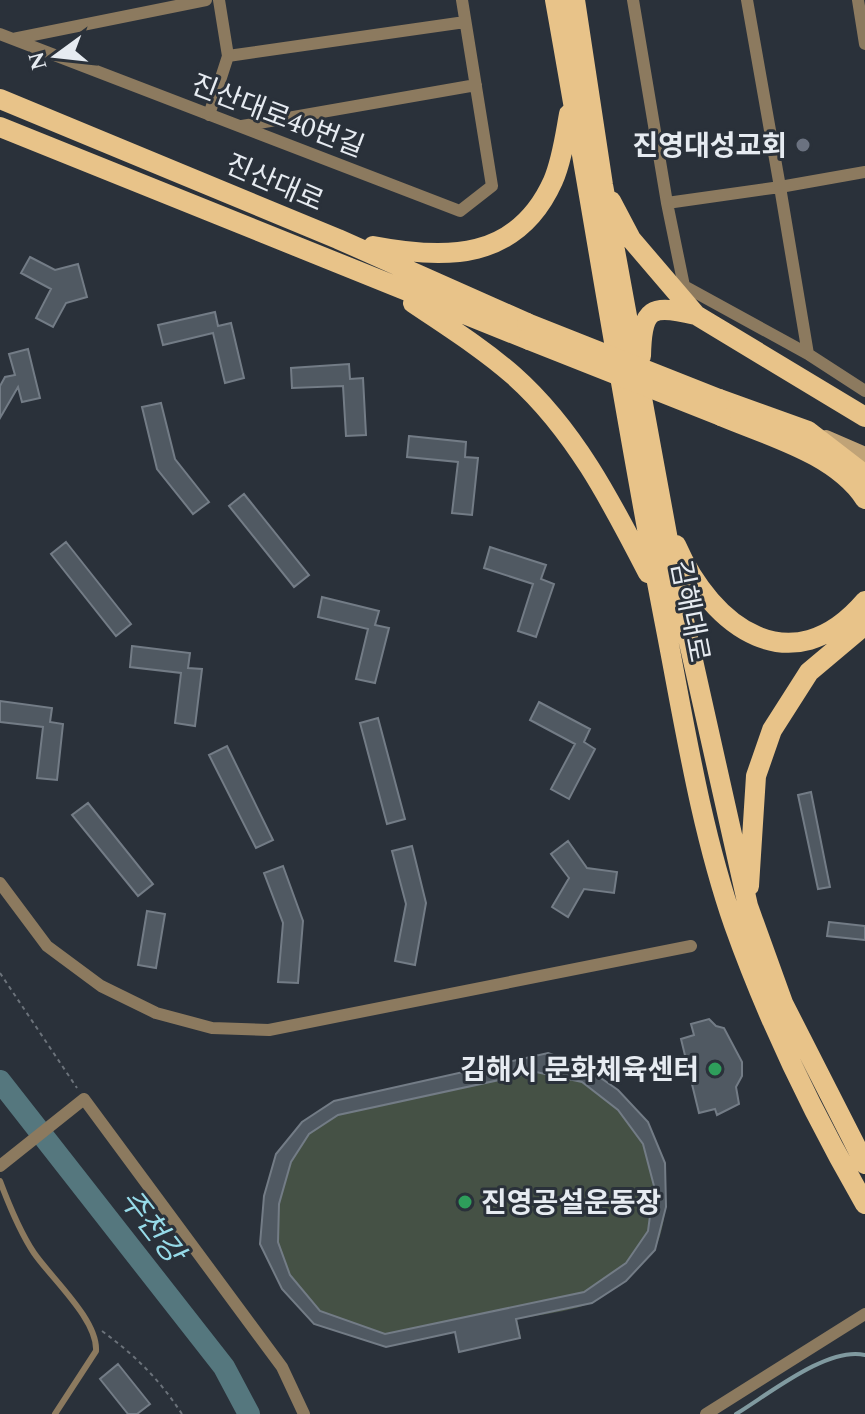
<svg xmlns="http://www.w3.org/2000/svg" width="865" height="1414" viewBox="0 0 865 1414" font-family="Spectral,'Noto Sans KR',serif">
  <rect width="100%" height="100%" fill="#2a313a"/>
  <path fill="#455145" d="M548,1053C618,1078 664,1118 666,1196C666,1211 662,1237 654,1250C646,1262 607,1293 594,1301C578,1311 537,1315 517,1319L521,1338L459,1352L455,1332L386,1347L314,1324L282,1289L260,1244L264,1196L276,1154L302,1122L334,1101Z"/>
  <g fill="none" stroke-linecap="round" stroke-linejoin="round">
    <path stroke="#809aa0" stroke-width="4" d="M736,1414C769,1394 828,1346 865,1355"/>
    <path stroke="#55777e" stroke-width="22" d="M0,1081L224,1367L249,1414"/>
  </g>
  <path fill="#505962" stroke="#737c86" stroke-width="2" fill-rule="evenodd" d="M30,257L55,270L78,264L87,297L66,303L53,327L36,318L51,289L21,273Z
    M215,312L218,326L231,323L244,378L225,383L213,333L163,345L158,325Z
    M28,349L40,398L22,402L18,387L0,418V386L5,377L15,375L9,354Z
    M349,364L350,379L363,378L366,435L346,436L343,386L292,388L291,368Z
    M161,403L175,459L209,502L193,514L157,469L142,407Z
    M409,436L466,442L465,457L478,458L472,515L452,513L458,462L407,457Z
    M244,494L309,575L294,587L229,506Z
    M66,542L131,624L116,636L51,554Z
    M490,547L546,565L541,579L554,584L536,637L518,631L533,584L484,568Z
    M322,597L379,611L375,625L389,628L375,683L356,679L368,629L318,617Z
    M132,646L190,653L188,668L202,669L195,726L175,723L181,673L130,667Z
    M0,701L52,708L50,722L63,724L57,780L37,778L43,727L0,722Z
    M539,702L590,729L584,742L595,749L569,799L551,789L575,744L530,720Z
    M378,718L405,819L387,824L360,723Z
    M227,746L273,840L256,848L209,755Z
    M811,792L830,887L818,889L798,795Z
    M88,803L153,884L138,896L72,815Z
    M568,841L587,868L617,872L614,893L584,889L568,917L552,907L569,878L551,854Z
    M412,846L426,903L415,965L395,961L406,904L392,851Z
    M283,866L303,921L298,983L278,982L283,923L264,873Z
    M147,911L165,914L156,968L138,965Z
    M829,922L865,926V940L827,936Z
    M709,1019L716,1026L724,1028L742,1062V1076L736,1087L739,1104L717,1115L715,1109L699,1113L681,1039L694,1035L691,1024Z
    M548,1053L585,1067L618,1090L648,1122L665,1163L666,1207L655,1250L626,1281L592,1303L516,1319L520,1338L459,1352L455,1332L386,1347L314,1324L282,1289L260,1244L264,1196L276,1154L302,1122L334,1101ZM536,1072L582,1082L618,1110L643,1144L654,1186L648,1231L626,1263L584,1292L385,1334L320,1311L290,1275L278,1242L279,1204L291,1162L309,1134L338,1115Z
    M118,1364L150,1404L137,1414H128L100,1379Z"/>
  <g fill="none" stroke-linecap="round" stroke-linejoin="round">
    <path stroke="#6b727a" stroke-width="2" stroke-dasharray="4 4" stroke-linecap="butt" d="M0,973L77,1088
      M102,1331C136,1356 159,1379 182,1414"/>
    <path stroke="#8c7a5f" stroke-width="6" d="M0,1181C9,1205 20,1232 34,1253C52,1279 98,1320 96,1351L55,1414"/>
    <path stroke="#8c7a5f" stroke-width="12" d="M633,0L667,203L780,187L747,0
      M858,0L865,44
      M0,34L460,211L492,186L462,0
      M13,39L206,0
      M228,56L465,22
      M209,115L228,56L219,0
      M242,126L476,85
      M667,203L684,286L808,354L780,187L865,172
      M808,354L865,391
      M0,883L47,946L101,986L156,1013L212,1028L269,1030L691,946
      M0,1166L84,1099L282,1367L304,1414
      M706,1414L865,1314"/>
    <path stroke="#c0a377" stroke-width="16" d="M826,438L865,455"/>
    <path stroke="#e8c389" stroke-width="20" d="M555,0C592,206 624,413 664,619C684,721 700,827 734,925C769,1023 813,1114 865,1204
      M575,0L603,185L677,589L748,906L783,1003L865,1164
      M0,99L338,239L527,323
      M0,127L529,340
      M611,201L631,239L696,315L865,417
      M373,246C446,260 517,261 553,181C562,160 565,136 569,114
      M413,303C447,326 482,348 513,375C574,429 611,501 648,573
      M641,356C642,307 651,304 696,315
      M719,399L808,431L865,475
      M721,416C768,436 836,454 865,499
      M676,545C712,628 792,686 865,601
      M749,886L756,776L772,730L809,672L865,625"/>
    <path stroke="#e8c389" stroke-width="20" d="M527,323L719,399
      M529,340L721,416"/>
  </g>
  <circle fill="#6b7280" stroke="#2a313a" stroke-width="3" cx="803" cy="145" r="8"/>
  <g fill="#2e9e5b" stroke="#2a313a" stroke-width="3">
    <circle cx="715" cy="1069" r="8"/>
    <circle cx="465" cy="1202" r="8"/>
  </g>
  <g text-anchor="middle" stroke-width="6" stroke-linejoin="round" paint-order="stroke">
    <g font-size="28" fill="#e6ebf1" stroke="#2a313a">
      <text transform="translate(278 115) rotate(21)" y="10">진산대로40번길</text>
      <text transform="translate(275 182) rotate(23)" y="10">진산대로</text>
      <text transform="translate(691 611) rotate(79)" y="10">김해대로</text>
    </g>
    <g font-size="28" font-weight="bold" fill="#e6ebf1" stroke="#2a313a" text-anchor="end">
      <text x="787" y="155">진영대성교회</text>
      <text x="699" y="1079">김해시 문화체육센터</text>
      <text x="481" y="1212" text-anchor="start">진영공설운동장</text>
    </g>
    <g font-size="30" font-style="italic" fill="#97dbe9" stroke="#2a313a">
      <text transform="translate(152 1226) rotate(52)" y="10">주천강</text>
    </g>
  </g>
  <g transform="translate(56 56) rotate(255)" stroke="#2a313a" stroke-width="6" paint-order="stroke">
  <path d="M0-6L14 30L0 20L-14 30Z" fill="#e6ebf1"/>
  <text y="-12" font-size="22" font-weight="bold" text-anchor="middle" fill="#e6ebf1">N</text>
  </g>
</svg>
